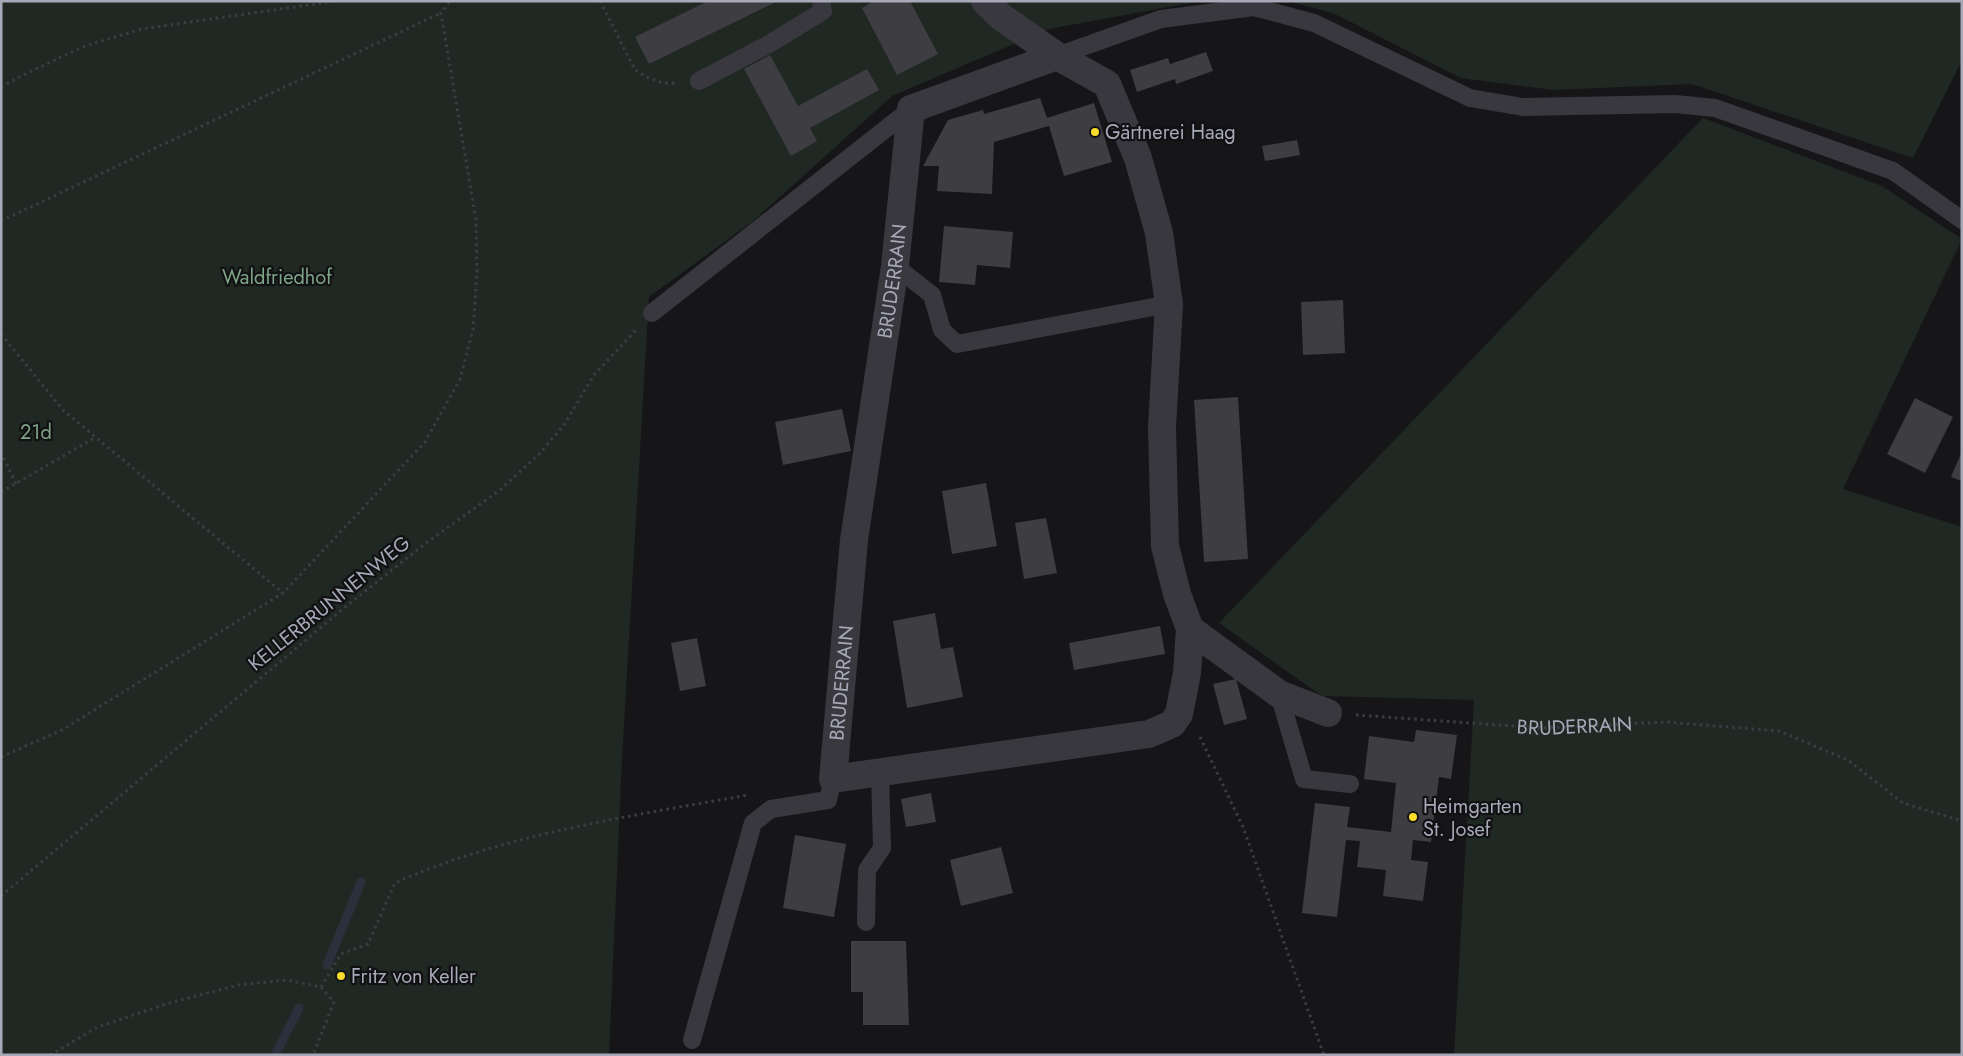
<svg xmlns="http://www.w3.org/2000/svg" width="1963" height="1056" viewBox="0 0 1963 1056" font-family="Jost,sans-serif">
  <rect width="100%" height="100%" fill="#161618"/>
  <path fill="#1f2822" d="M1,1H1201L1049,29L892,96L753,221L649,297L622,758L609,1055H1Z
    M1289,1H1962V60L1913,158L1692,84L1553,90L1461,78L1335,14Z
    M1703,118L1882,186L1962,239L1843,489L1962,527V1055H1454L1474,700L1322,696L1219,623Z"/>
  <g fill="none" stroke-linecap="round" stroke-linejoin="round">
    <path stroke="#2b313c" stroke-width="9" d="M327,965L361,882
      M275,1055L299,1008"/>
  </g>
  <path fill="#3d3d42" d="M708,1H778L649,64L635,37Z
    M874,1H910L938,54L897,75L862,8Z
    M1206,52L1213,71L1176,84L1175,79L1137,92L1130,70L1168,58L1170,64Z
    M770,55L798,106L867,69L879,90L810,128L817,141L791,156L744,69Z
    M1040,98L1047,118L1094,103L1112,162L1064,176L1049,126L994,142L992,194L937,191L939,166H923L948,120L983,110L984,114Z
    M1297,140L1300,155L1265,161L1262,146Z
    M944,226L1013,232L1010,268L977,265L975,285L939,282Z
    M1343,300L1345,353L1303,355L1301,302Z
    M1238,397L1248,559L1204,562L1194,400Z
    M1915,398L1953,417L1925,473L1887,454Z
    M842,409L851,451L783,465L775,422Z
    M1962,451V481L1951,477Z
    M986,483L997,546L952,554L942,491Z
    M1046,518L1057,573L1024,579L1015,523Z
    M935,613L941,649L953,647L963,697L907,708L893,621Z
    M1160,626L1165,654L1074,670L1069,643Z
    M697,638L706,686L680,691L671,643Z
    M1236,679L1247,719L1224,725L1213,684Z
    M1416,730L1457,735L1451,779L1439,777L1431,842L1413,840L1411,860L1428,862L1423,901L1383,896L1386,870L1357,867L1360,841L1346,840L1337,917L1302,913L1315,803L1350,807L1347,827L1391,832L1396,783L1364,779L1369,736L1414,742Z
    M931,793L936,822L906,827L901,799Z
    M795,835L846,844L834,917L783,908Z
    M1001,847L1013,893L961,906L950,860Z
    M851,941H906L909,1025H863V992H851Z"/>
  <g fill="none" stroke-linecap="round" stroke-linejoin="round">
    <g stroke="#3c3d44" stroke-width="3" stroke-dasharray="2.5 4" stroke-linecap="butt">
      <path d="M600,1L635,70C647,78 662,85 676,83"/>
      <path d="M1,87L25,74L85,46L142,29L335,1"/>
      <path d="M1,221L441,13"/>
      <path d="M1,334L63,410L283,593"/>
      <path d="M1,452L16,484"/>
      <path d="M1,492L96,437"/>
      <path id="s1" d="M1356,715L1542,728L1666,722L1779,731L1848,760L1903,803L1959,820"/>
      <path d="M1200,737L1243,827L1324,1055"/>
      <path d="M1,757L62,730L283,593L425,442L460,379L473,330L477,273L476,220L441,13L450,1"/>
      <path d="M1,896L344,608L426,543L500,490L539,454L564,425L594,375L636,330"/>
      <path d="M321,987L341,954L368,944L395,883C504,834 631,816 748,795"/>
      <path d="M50,1055L98,1027L166,1004L238,985L287,980L321,987L334,1002L313,1055"/>
    </g>
    <path stroke="#39383f" stroke-width="18" d="M1057,56L1161,19L1254,7L1314,23L1470,98L1523,107L1675,104L1715,108L1893,171L1962,220
      M699,81L769,44L823,11L821,1
      M895,266L932,295L942,330L957,344L1169,304
      M652,313L911,109
      M1279,694L1304,779L1350,784
      M866,922L867,870L882,848L880,772
      M692,1040L753,823L771,809L828,800L833,779"/>
    <g stroke="#39383f" stroke-width="28">
      <path id="s2" d="M985,1L1000,16L1057,56L1107,84L1138,158L1159,233L1169,304L1162,427L1165,546L1177,594L1190,629L1187,673L1179,714L1172,724L1149,734L833,779L854,540L895,266L911,109L1057,56"/>
      <path d="M1190,629L1279,694L1328,713"/>
    </g>
  </g>
  <g fill="#fadc2b" stroke="#111113" stroke-width="2">
    <circle cx="1095" cy="132" r="5"/>
    <circle cx="1413" cy="817" r="5"/>
    <circle cx="341" cy="976" r="5"/>
  </g>
  <g text-anchor="middle" stroke-width="4.5" stroke-linejoin="round" paint-order="stroke">
    <g font-size="20" fill="#a7a9b8" stroke="#111113" text-anchor="start">
      <text x="1105" y="139">Gärtnerei Haag</text>
      <text x="1423" y="813">Heimgarten<tspan x="1423" dy="23">St. Josef</tspan></text>
      <text x="351" y="983">Fritz von Keller</text>
    </g>
    <g font-size="20" fill="#7da487" stroke="#111113">
      <text x="277" y="284">Waldfriedhof</text>
      <text x="36" y="439">21d</text>
    </g>
    <g font-size="20" fill="#a7a9b8" stroke="#111113">
      <text dy="7" stroke="none"><textPath href="#s2" startOffset="1651">BRUDERRAIN</textPath></text>
      <text transform="translate(329 603) rotate(-39)" y="7">KELLERBRUNNENWEG</text>
      <text dy="7" stroke="none"><textPath href="#s2" startOffset="1246">BRUDERRAIN</textPath></text>
      <text dy="7" stroke="none"><textPath href="#s1" startOffset="219">BRUDERRAIN</textPath></text>
    </g>
  </g>
  <rect width="1963" height="1056" fill="none" stroke="#a7a9b8" stroke-width="5"/>
</svg>
